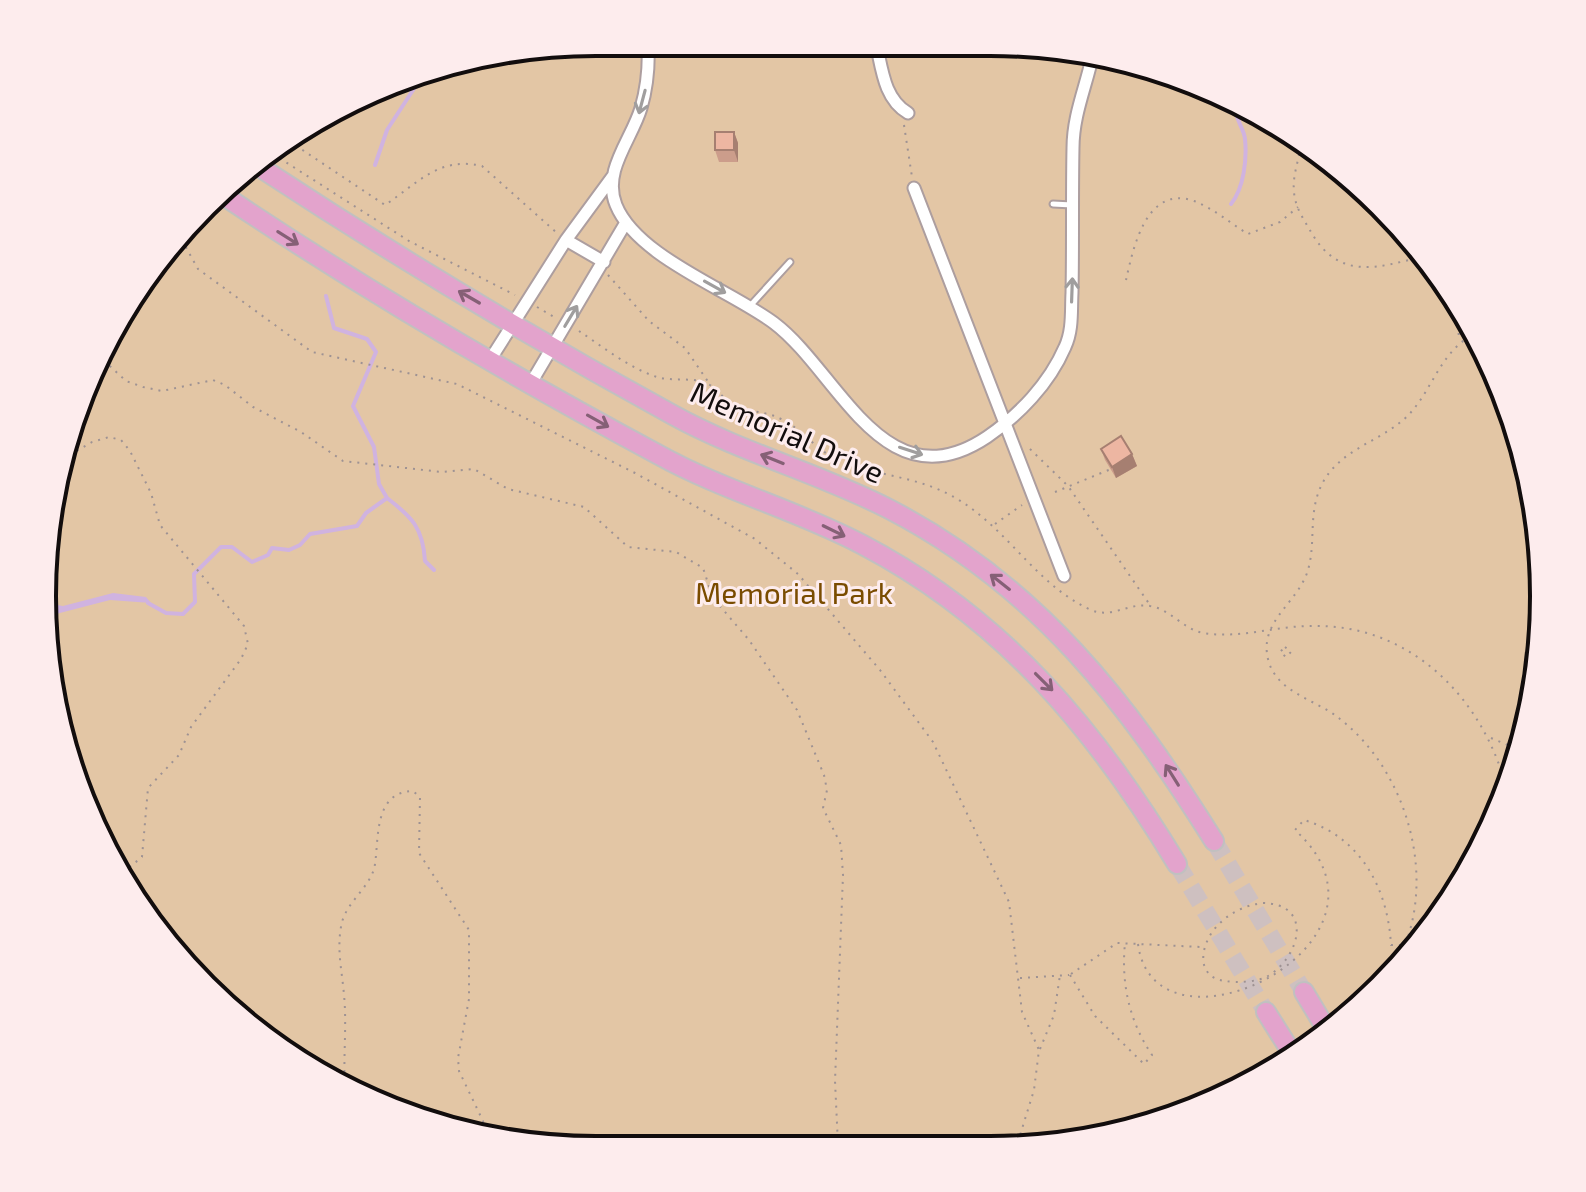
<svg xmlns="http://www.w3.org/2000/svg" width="1586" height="1192" viewBox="0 0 1586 1192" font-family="'Exo 2',sans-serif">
  <rect width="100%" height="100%" fill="#efdfe0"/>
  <path fill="#e3c6a5" d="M596,42L1026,43L1134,61L1298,136L1382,205L1450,288L1502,384L1533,487L1544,596L1533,704L1502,808L1451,903L1382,987L1298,1056L1202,1108L1062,1145H524L417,1120L319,1076L230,1012L136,904L72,775L43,632L53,487L99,351L180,230L319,116L452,61Z"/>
  <path fill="#d0b3e0" d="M113,593L146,597L151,603L110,600L56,614L44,612L46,603L63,606Z"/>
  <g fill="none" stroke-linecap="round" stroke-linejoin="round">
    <path stroke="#d0b3e0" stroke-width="4" d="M375,165L387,130L415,87L450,62
      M1231,204C1244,188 1247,159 1245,139C1244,128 1235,120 1236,108
      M387,498C412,517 423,528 425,561L434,570
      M148,603L166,613L183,614L195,602L194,574L221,547H232L252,562L268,555L272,548L289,550L300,545L310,534L357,526L366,513L387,498L379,484L374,447L353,406L376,352L367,339L334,328L326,296"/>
    <path stroke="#cec0c0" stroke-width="18" stroke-dasharray="18 9" stroke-linecap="butt" d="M1214,841L1304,992
      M1177,864L1266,1012"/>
    <g stroke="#ad9e9f" stroke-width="9">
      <path id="service" d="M1053,204L1072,205
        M750,306L790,262"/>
    </g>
    <g stroke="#ad9e9f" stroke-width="15">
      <path id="minor" d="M648,42C649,63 647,88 641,108C632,139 602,171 616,205C637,257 730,290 774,323C839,372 884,506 987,437C1019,415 1049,384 1065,347C1073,330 1071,311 1072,293C1073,245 1072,197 1073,148C1073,115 1086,87 1093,54
        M876,43C882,69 884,99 908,113
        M914,188L1064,576
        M566,240L604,262
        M490,360L566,240L613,176
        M531,383L625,224"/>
    </g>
    <g stroke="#c1c0c0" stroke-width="22">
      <path id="primary" d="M258,166C392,254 532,338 673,415C742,453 819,473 889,509C1038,586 1127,702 1214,841
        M223,195C363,289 510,375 659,455C724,491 797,510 863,545C1004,619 1096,730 1177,864
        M1304,992L1328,1032
        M1266,1012L1295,1058"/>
    </g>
    <path stroke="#9e9293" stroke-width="2" stroke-dasharray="2 6" stroke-linecap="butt" d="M904,125L912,177
      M1301,138C1301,157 1292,173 1294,192C1295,207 1304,220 1311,232C1339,281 1378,268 1424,256
      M289,141L385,205C418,183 439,156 482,166L557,233
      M273,154L409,241L515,295
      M178,233L198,269L312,352L457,384L635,473L755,539L798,574L880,670L933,742L1009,902L1022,1012L1039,1050L1034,1090L1017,1145
      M608,275L649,321L685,348L709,383
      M1126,280C1133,249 1146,184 1194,201C1213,208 1230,223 1248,234L1280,222L1298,207
      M1457,301L1459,341
      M537,307L556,318
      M123,316L136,306V296
      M579,331C603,347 629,368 657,377C674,382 695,376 710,385C719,390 724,400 733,405C746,412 765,411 779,418C804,429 817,453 843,462C879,476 918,477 952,496C1007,526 1034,584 1091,610C1112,619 1129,602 1150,606C1170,609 1183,629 1203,633C1239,639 1275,626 1311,626C1411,623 1485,700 1507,791
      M99,352C117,346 122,335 122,316
      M98,355L126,381L143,387L162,391L213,380L225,385L253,407L301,432L343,461L442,472L474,469L508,489L584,507L628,547L676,552L703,568L713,598L749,640L797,710L824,775L827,790L823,808L841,845L843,875L835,1081L838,1145
      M1030,449L1068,486L1150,605
      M63,459L92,442L109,437L121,440L130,451L151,493L160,525L244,626L248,644L241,659L191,727L179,755L148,788L142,857L121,874
      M1055,492L1111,469
      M995,524L1022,505
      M1285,647L1291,652L1286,657L1280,652Z
      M1491,738L1520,750
      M1263,903C1314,904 1300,957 1268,976C1258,982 1237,983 1225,981C1193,977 1201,941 1219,924C1231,912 1246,905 1263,903Z
      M1138,944C1155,1071 1420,943 1295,830L1304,820C1361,837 1388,889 1391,945H1405C1435,868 1404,769 1340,719C1316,699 1276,693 1268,659C1259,622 1296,604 1307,573C1317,544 1307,514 1322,484C1339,451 1375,443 1402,421C1432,396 1438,351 1475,334
      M1071,974L1117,943L1202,947
      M1070,975L1095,1016L1144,1064L1152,1055C1129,1021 1121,983 1125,943
      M1020,978L1069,975
      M1040,1049L1054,1015L1060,975
      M345,1088C343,1057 347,1026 344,995C342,970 336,948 342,922C348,900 372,886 375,864C379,837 374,792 413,791L420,797L419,853L469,930V999L458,1058L459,1071L483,1121L485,1136"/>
    <use href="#service" stroke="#fff" stroke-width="5"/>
    <use href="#minor" stroke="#fff" stroke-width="11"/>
    <use href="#primary" stroke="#e3a3cc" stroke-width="18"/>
  </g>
  <path fill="#cc9d8b" d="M734,132L738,143V162H719L715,150Z
    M1101,449L1132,454L1137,466L1116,478L1105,460Z"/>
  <path fill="#a67f71" d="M734,132L738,143V162L734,150Z
    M1132,454L1137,466L1116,478L1112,467Z"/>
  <path fill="#edb6a2" stroke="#a67f71" stroke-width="2" d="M715,132H734V150H715Z
    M1121,436L1132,454L1112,467L1101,449Z"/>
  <defs><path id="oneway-shaft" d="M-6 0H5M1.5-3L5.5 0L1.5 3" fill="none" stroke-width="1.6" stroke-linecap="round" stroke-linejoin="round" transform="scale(2)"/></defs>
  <g stroke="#a09e9e">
    <use href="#oneway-shaft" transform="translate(642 102) rotate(105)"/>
    <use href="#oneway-shaft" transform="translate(715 287) rotate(29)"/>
    <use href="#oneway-shaft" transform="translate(1072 290) rotate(-88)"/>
    <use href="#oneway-shaft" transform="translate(571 316) rotate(-59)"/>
    <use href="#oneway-shaft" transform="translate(911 451) rotate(18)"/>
  </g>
  <g stroke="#856076">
    <use href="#oneway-shaft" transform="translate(288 238) rotate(32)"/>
    <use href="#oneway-shaft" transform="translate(469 297) rotate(-150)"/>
    <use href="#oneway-shaft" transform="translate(598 421) rotate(29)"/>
    <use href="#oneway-shaft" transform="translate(772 459) rotate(-158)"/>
    <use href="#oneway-shaft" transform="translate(834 531) rotate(26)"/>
    <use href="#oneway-shaft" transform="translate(1000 582) rotate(-142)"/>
    <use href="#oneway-shaft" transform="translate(1044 682) rotate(45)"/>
    <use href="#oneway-shaft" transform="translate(1172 775) rotate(-122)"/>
  </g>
  <g text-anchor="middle" stroke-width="6" stroke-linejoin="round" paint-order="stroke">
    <g font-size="30" fill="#120d0d" stroke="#fdeced">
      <text transform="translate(787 433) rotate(24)" y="10">Memorial Drive</text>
    </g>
    <g font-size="30" fill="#7a4c00" stroke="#fdeced">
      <text x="794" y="604">Memorial Park</text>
    </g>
  </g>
  <path d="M0 0H1586V1192H0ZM596 56H990A540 540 0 0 1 1530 596V596A540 540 0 0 1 990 1136H596A540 540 0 0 1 56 596V596A540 540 0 0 1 596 56Z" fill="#fdeced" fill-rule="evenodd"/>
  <path fill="none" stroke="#120d0d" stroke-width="4" d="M596 56H990A540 540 0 0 1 1530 596V596A540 540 0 0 1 990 1136H596A540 540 0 0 1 56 596V596A540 540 0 0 1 596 56Z"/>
</svg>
